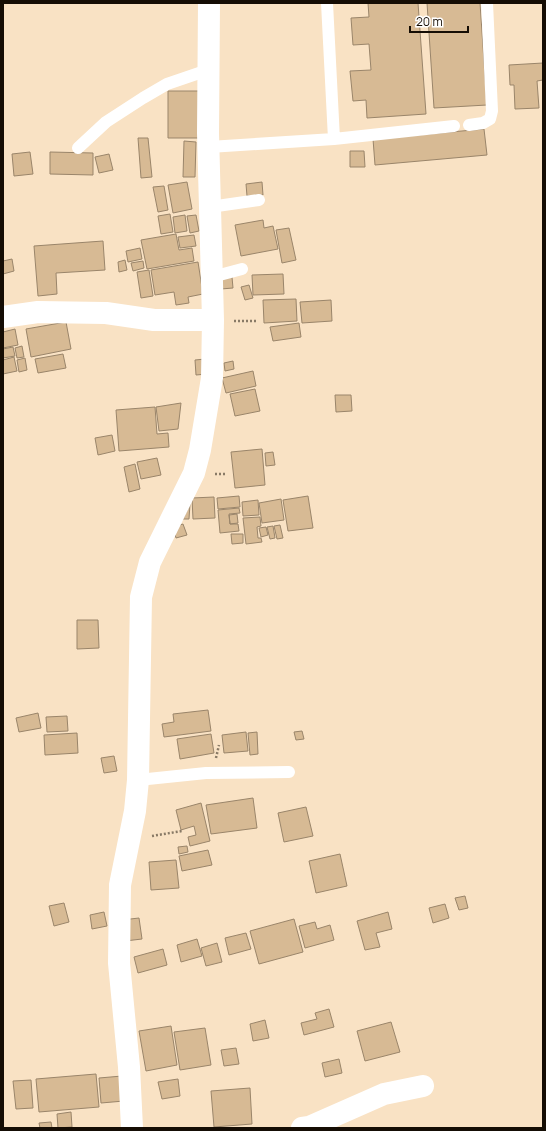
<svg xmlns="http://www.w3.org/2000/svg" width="546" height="1131" viewBox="0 0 546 1131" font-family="Manrope,sans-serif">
  <rect width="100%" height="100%" fill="#f9e2c4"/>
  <path fill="#d7ba94" stroke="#9a856a" d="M368,3H418L426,114L367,118L366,100L353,101L350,71L371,70L369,44L353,45L351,18L369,17Z
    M427,3H480L487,105L434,108Z
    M543,63V80L537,81L539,108L515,109L514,85H510L509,65Z
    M168,91H199V138H168Z
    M484,129L487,155L375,165L373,139Z
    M138,138H148L152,177L141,178Z
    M184,141L196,142L195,177H183Z
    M350,151H364L365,167H350Z
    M30,152L33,174L14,176L12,154Z
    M50,152L93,153V175L50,174Z
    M109,154L113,170L99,173L95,157Z
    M187,182L192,209L173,213L168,185Z
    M262,182L263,195L247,196L246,184Z
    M164,186L168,210L158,212L153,187Z
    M170,214L173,232L161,234L158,216Z
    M185,215L187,231L175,233L173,217Z
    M196,215L199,231L190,233L187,216Z
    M263,220L264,228L273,226L278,249L241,256L235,225Z
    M289,228L296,260L282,263L276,230Z
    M176,234L179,250L192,248L194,261L147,269L141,240Z
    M194,235L196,246L180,248L178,237Z
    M103,241L105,270L56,273L57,294L38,296L34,246Z
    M140,248L142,259L128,262L126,251Z
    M12,259L14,271L3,274V261Z
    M125,260L127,270L119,272L118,262Z
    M143,261L144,268L133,271L131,263Z
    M198,262L203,294L188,297L189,303L176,305L174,292L155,295L151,270Z
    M149,270L153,296L141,298L137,272Z
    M283,274L284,294L253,295L252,275Z
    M232,277L233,288L221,289L220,278Z
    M249,285L253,298L245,300L241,287Z
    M296,299L297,321L264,323L263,300Z
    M331,300L332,321L302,323L300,302Z
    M66,322L71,349L31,357L26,329Z
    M299,323L301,337L273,341L270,327Z
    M15,329L18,345L3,348V332Z
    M22,346L24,357L17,358L15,348Z
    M13,347L15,356L3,358V349Z
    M63,354L66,368L38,373L35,359Z
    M14,357L17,371L3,374V360Z
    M25,358L27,370L19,372L17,360Z
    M205,359L207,374L196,375L195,360Z
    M233,361L234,369L225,371L224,363Z
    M253,371L256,386L226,393L222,378Z
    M255,389L260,411L235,416L230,394Z
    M335,395H351L352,411L336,412Z
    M181,403L178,429L159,431L156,407Z
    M155,407L157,434L168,433L169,447L119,451L116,410Z
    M112,435L115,451L98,455L95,438Z
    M262,449L265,485L235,488L231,452Z
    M273,452L275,465L266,466L265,453Z
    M157,458L161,475L141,479L137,462Z
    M135,464L140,489L129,492L124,467Z
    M239,496L240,507L218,509L217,498Z
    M308,496L313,528L288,531L283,500Z
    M214,497L215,518L193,519L192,498Z
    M281,499L284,520L262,523L259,503Z
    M258,500L259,515L243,516L242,502Z
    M190,504L189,519H183Z
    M239,508L240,513L229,514L230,524H238L239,531L220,533L218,510Z
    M237,514L238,523L230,524L229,515Z
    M260,517L261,526L257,527L258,538H261L262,542L246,544L243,518Z
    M183,524L187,535L176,538L173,527Z
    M280,525L283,538L277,539L274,526Z
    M273,526L275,538L270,539L267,527Z
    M266,527L268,535L261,537L259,528Z
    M231,534H243V543L232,544Z
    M77,620H98L99,648L77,649Z
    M208,710L211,731L164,737L162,724L174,722L173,714Z
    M38,713L41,728L19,732L16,718Z
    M67,716L68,731L47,732L46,717Z
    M302,731L304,739L296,740L294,732Z
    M246,732L248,751L224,753L222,735Z
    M257,732L258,754L250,755L248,733Z
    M77,733L78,753L45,755L44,735Z
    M211,734L214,753L180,759L177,739Z
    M114,756L117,771L104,773L101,758Z
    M253,798L257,828L211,834L206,805Z
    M201,803L210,841L190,846L188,837L196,835L194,826L181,830L176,810Z
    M306,807L313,836L284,842L278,813Z
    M187,846L188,852L179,854L178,847Z
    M208,850L212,865L182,871L179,856Z
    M340,854L347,886L316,893L309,861Z
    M176,860L179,888L151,890L149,862Z
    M465,896L468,908L459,910L455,898Z
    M64,903L69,922L54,926L49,906Z
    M445,904L449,918L433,923L429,908Z
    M104,912L107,926L92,929L90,915Z
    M388,912L392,929L376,933L380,947L365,950L357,921Z
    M139,918L142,939L125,941L122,920Z
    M294,919L303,952L259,964L250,931Z
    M315,922L317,929L330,925L334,940L305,948L299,926Z
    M246,933L251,949L229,955L225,938Z
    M197,939L202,956L181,962L177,945Z
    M217,943L222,962L206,966L201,948Z
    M163,949L167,965L138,973L134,957Z
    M329,1009L334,1027L304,1035L301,1023L317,1019L315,1013Z
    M265,1020L269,1038L253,1041L250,1024Z
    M391,1022L400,1052L365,1061L357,1031Z
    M171,1026L177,1065L146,1071L139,1031Z
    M205,1028L211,1065L180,1070L174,1032Z
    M236,1048L239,1064L224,1066L221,1050Z
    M339,1059L342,1073L325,1077L322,1063Z
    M96,1074L99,1107L39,1112L36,1079Z
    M122,1076L124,1101L101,1103L99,1078Z
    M178,1079L180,1096L162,1099L158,1082Z
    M31,1080L33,1108L16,1109L13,1081Z
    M250,1088L252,1124L214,1127L211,1091Z
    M71,1112L72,1127L58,1128L57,1114Z
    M51,1122L52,1128H40L39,1123Z"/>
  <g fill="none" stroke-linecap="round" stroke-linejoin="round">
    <path stroke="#897a66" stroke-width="2.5" stroke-dasharray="2 2" stroke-linecap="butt" d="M234,321H256
      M215,474H225
      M216,758L219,745
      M152,836L182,831"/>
    <path stroke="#fff" stroke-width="12" d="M327,3L334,139
      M469,125L483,123L490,119L492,111L487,3
      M209,147L334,139L454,126
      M78,148L106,122L143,98L167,84L208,70
      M210,207L259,200
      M212,277L242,269
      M138,780L206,773L289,772"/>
    <path stroke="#fff" stroke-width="22" d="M3,317L38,312L106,313L154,320H213
      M132,1128L129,1067L119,963L120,885L135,811L138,780L141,597L150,562L194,473L200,450L212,378L213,320L208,133L209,3
      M302,1128L309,1127L384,1094L423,1086"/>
  </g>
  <rect width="546" height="1131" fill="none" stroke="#150d04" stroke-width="8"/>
  <path d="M410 26v6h58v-6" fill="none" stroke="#150d04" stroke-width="2"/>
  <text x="416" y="26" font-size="12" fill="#150d04" stroke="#ffffff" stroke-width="3" paint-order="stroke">20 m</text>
</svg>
